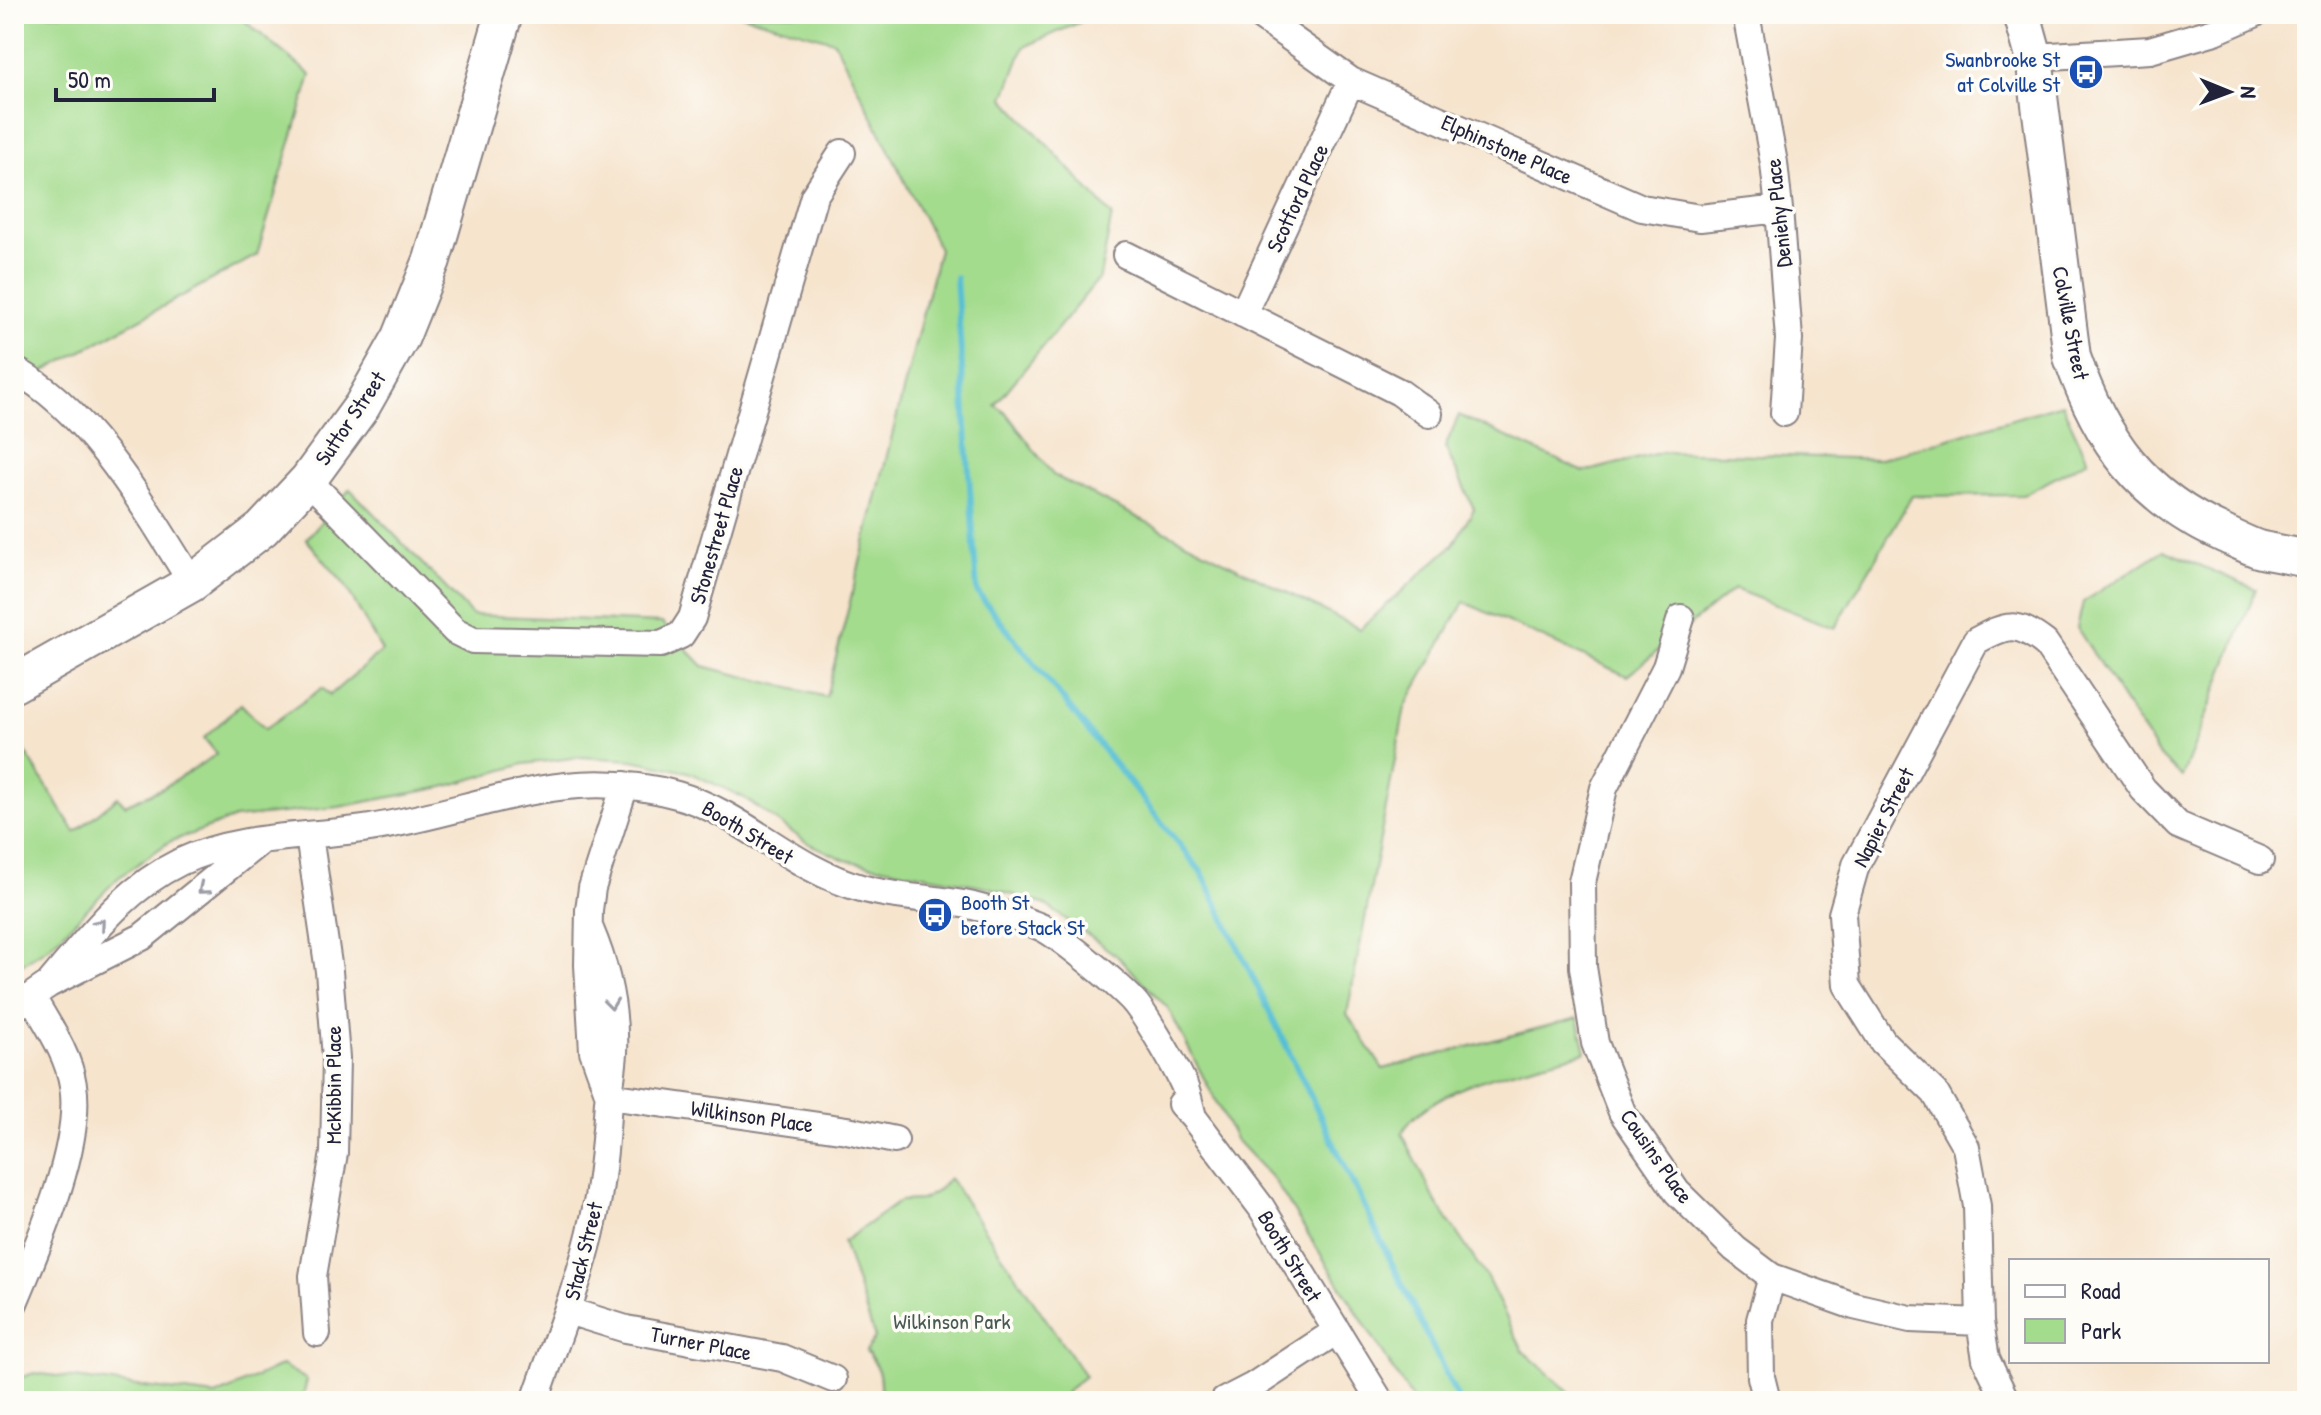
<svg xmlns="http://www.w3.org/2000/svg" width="2321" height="1415" viewBox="0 0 2321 1415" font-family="'Patrick Hand',sans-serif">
  <rect width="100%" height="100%" fill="#fdfcf7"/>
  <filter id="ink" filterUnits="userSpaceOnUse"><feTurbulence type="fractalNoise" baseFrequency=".0125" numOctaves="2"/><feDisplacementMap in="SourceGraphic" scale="16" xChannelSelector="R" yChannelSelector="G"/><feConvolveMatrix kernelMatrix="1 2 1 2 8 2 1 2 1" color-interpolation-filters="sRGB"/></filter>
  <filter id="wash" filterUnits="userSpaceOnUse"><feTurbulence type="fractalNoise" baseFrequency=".006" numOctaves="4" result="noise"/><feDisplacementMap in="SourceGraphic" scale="32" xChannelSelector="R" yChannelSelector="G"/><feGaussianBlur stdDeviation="1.8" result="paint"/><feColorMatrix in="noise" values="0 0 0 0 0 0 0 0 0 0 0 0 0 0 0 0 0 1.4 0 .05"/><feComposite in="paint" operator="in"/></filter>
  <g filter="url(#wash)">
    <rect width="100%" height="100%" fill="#f6e4cd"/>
    <path fill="#a4dc8e" stroke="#637f64" stroke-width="2" d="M14,14H236L311,75L257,255L14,388Z
      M739,14H1098L1024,47L1004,98L1112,215L1100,277L995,405L1007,414L1053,475L1360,629L1453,545L1474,509L1445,447L1459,415L1584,472L1663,452L1880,459L2062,404L2088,460L2023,495L1912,496L1835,628L1734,589L1627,676L1464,602L1405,707L1347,1014L1383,1069L1578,1018L1586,1052C1534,1066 1429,1084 1402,1133L1436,1202L1487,1278L1523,1351L1579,1401H1413L1274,1180L1235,1139L1168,1008L1117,956L1046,905L988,887L845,860L806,842L743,797L688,772L633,760L580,757L524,764L444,787L339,807L235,818L169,842L118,878L49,947L14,969V738L16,737L75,832L118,797L125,805L163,788L217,754L204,738L241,704L265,729L322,688L330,695L382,651L345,585L306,539L350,489L472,615L662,623L703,666L826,697L939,249L834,41Z
      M2164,550L2256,589L2182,777L2159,756L2077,628L2083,602Z
      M949,1178L1085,1376L1069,1389L1062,1401H908L880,1391C881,1374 877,1364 866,1351L875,1338L843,1242L900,1201L921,1200L936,1192Z
      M282,1365L307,1380L302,1401H14V1380L34,1373L216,1396Z"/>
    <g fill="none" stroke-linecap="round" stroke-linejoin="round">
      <path stroke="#57bfd3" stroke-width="6" d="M956,278L977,592L1202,873L1459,1401"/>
    </g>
  </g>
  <g filter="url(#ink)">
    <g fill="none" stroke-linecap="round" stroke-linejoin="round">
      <g stroke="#8c8384" stroke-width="30">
        <path id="street" d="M1257,14L1351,81L1642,208L1700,218L1779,209
          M1746,14L1774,163L1779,209L1789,339L1784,413
          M2034,57L2150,50L2215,31L2254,14
          M1126,255L1399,392L1429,414
          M1243,314L1351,81
          M14,370C88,407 149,514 192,583
          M308,480L455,631L473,640L661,644L681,635L692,618L814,196L842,153
          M1681,618L1666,667L1604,788L1582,882L1583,967L1595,1043L1622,1112L1677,1192L1735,1249L1772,1277L1854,1306L1910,1319L1980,1322
          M309,836L329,971L336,1058L334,1153L313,1276L317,1333
          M49,984C89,937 124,889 180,862C239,834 306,838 370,828C480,811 562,763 677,795C745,814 791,869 861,888C897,898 936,898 973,906C996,912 1021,918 1043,928C1062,938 1123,988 1136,1004C1149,1021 1175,1065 1184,1085C1188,1095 1190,1106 1193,1117
          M14,1008L49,984L142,937L258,843
          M607,1090L593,1051L588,965L589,910L592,888L625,785
          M609,1096L847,1130L895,1140
          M1181,1104L1193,1117L1261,1207L1380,1401
          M14,1303C37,1248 83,1144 73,1085C68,1053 47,1024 32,997
          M568,1311L626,1329L782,1358L833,1379
          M535,1401C558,1334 586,1268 598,1198C603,1166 606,1134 608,1101C610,1085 613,1069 614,1053C616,1010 607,969 590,929
          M1224,1401L1253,1386L1335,1332
          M1767,1401L1761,1377L1760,1320L1772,1277
          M2006,1401L1986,1359L1980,1322L1977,1206L1966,1147L1935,1093L1883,1042L1847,985L1842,914L1856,865L1976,641C2007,624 2016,621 2045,643L2143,789L2178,825L2260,860"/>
      </g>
      <g stroke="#8c8384" stroke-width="40">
        <path id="secondary" d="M2022,14L2034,57L2072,357C2101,441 2142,497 2224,534C2235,539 2247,545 2258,549C2274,553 2291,555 2307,559
          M14,684L192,583L262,529L308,480L362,406L401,337L432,260L504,14"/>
      </g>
      <use href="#street" stroke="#fff" stroke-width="26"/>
      <use href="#secondary" stroke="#fff" stroke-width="36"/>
    </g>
    <defs><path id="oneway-chevron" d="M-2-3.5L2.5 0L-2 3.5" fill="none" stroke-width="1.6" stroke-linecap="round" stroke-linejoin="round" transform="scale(2)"/></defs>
    <g stroke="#9c9ca7">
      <use href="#oneway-chevron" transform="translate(203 889) rotate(140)"/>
      <use href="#oneway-chevron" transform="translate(100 924) rotate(-50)"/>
      <use href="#oneway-chevron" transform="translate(611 1004) rotate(83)"/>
    </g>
  </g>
  <defs>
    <g id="bus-disc" transform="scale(1.8)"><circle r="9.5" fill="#1a4fb4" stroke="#fdfcf7"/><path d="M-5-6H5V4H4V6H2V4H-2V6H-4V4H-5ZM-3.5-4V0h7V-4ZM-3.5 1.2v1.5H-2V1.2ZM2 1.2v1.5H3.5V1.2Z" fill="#fff"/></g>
  </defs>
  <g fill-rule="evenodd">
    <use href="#bus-disc" x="2086" y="72"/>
    <use href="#bus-disc" x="935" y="915"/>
  </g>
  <g text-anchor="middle" stroke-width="7" stroke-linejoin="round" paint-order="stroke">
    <g font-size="22" fill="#164399" stroke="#fdfcf7" text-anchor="end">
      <text x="2060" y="67">Swanbrooke St<tspan x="2060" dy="25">at Colville St</tspan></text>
      <text x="961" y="910" text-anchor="start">Booth St<tspan x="961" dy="25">before Stack St</tspan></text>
    </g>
    <g font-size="22" fill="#22223b" stroke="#fdfcf7">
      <text transform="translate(1507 149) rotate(24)" y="8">Elphinstone Place</text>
      <text transform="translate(1297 198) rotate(-65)" y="8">Scotford Place</text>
      <text transform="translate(1778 213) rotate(-96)" y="8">Deniehy Place</text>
      <text transform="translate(2071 323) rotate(79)" y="8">Colville Street</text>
      <text transform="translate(350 418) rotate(-56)" y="8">Suttor Street</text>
      <text transform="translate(716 535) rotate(-74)" y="8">Stonestreet Place</text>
      <text transform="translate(1883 817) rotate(-63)" y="8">Napier Street</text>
      <text transform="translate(748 832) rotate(31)" y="8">Booth Street</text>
      <text transform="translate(333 1085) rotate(-90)" y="8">McKibbin Place</text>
      <text transform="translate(752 1116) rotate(8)" y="8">Wilkinson Place</text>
      <text transform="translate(1657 1156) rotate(55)" y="8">Cousins Place</text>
      <text transform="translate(583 1251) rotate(-76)" y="8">Stack Street</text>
      <text transform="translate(1290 1256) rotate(59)" y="8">Booth Street</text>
      <text transform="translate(701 1343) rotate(11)" y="8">Turner Place</text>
    </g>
    <g font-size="22" fill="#495a54" stroke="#fdfcf7">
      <text x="952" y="1329">Wilkinson Park</text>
    </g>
  </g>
  <rect width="2321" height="1415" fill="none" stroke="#fdfcf7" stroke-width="48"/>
  <rect x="2009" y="1259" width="260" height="104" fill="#fdfcf7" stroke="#a5a5ac" stroke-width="2"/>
  <rect x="2025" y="1285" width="40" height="12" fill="#ffffff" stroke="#a5a5ac" stroke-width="2"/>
  <text x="2081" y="1299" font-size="24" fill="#22223b">Road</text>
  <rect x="2025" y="1319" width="40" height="24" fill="#a4dc8e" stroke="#a5a5ac" stroke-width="2"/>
  <text x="2081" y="1339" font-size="24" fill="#22223b">Park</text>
  <g transform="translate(2229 92) rotate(91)" stroke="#fdfcf7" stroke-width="6" paint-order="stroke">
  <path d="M0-6L14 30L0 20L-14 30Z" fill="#22223b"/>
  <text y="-12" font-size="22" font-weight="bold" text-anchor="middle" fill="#22223b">N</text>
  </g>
  <path d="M56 88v12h158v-12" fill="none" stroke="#22223b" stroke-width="4"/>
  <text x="68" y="88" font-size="24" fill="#22223b" stroke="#fdfcf7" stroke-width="6" paint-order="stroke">50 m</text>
</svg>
